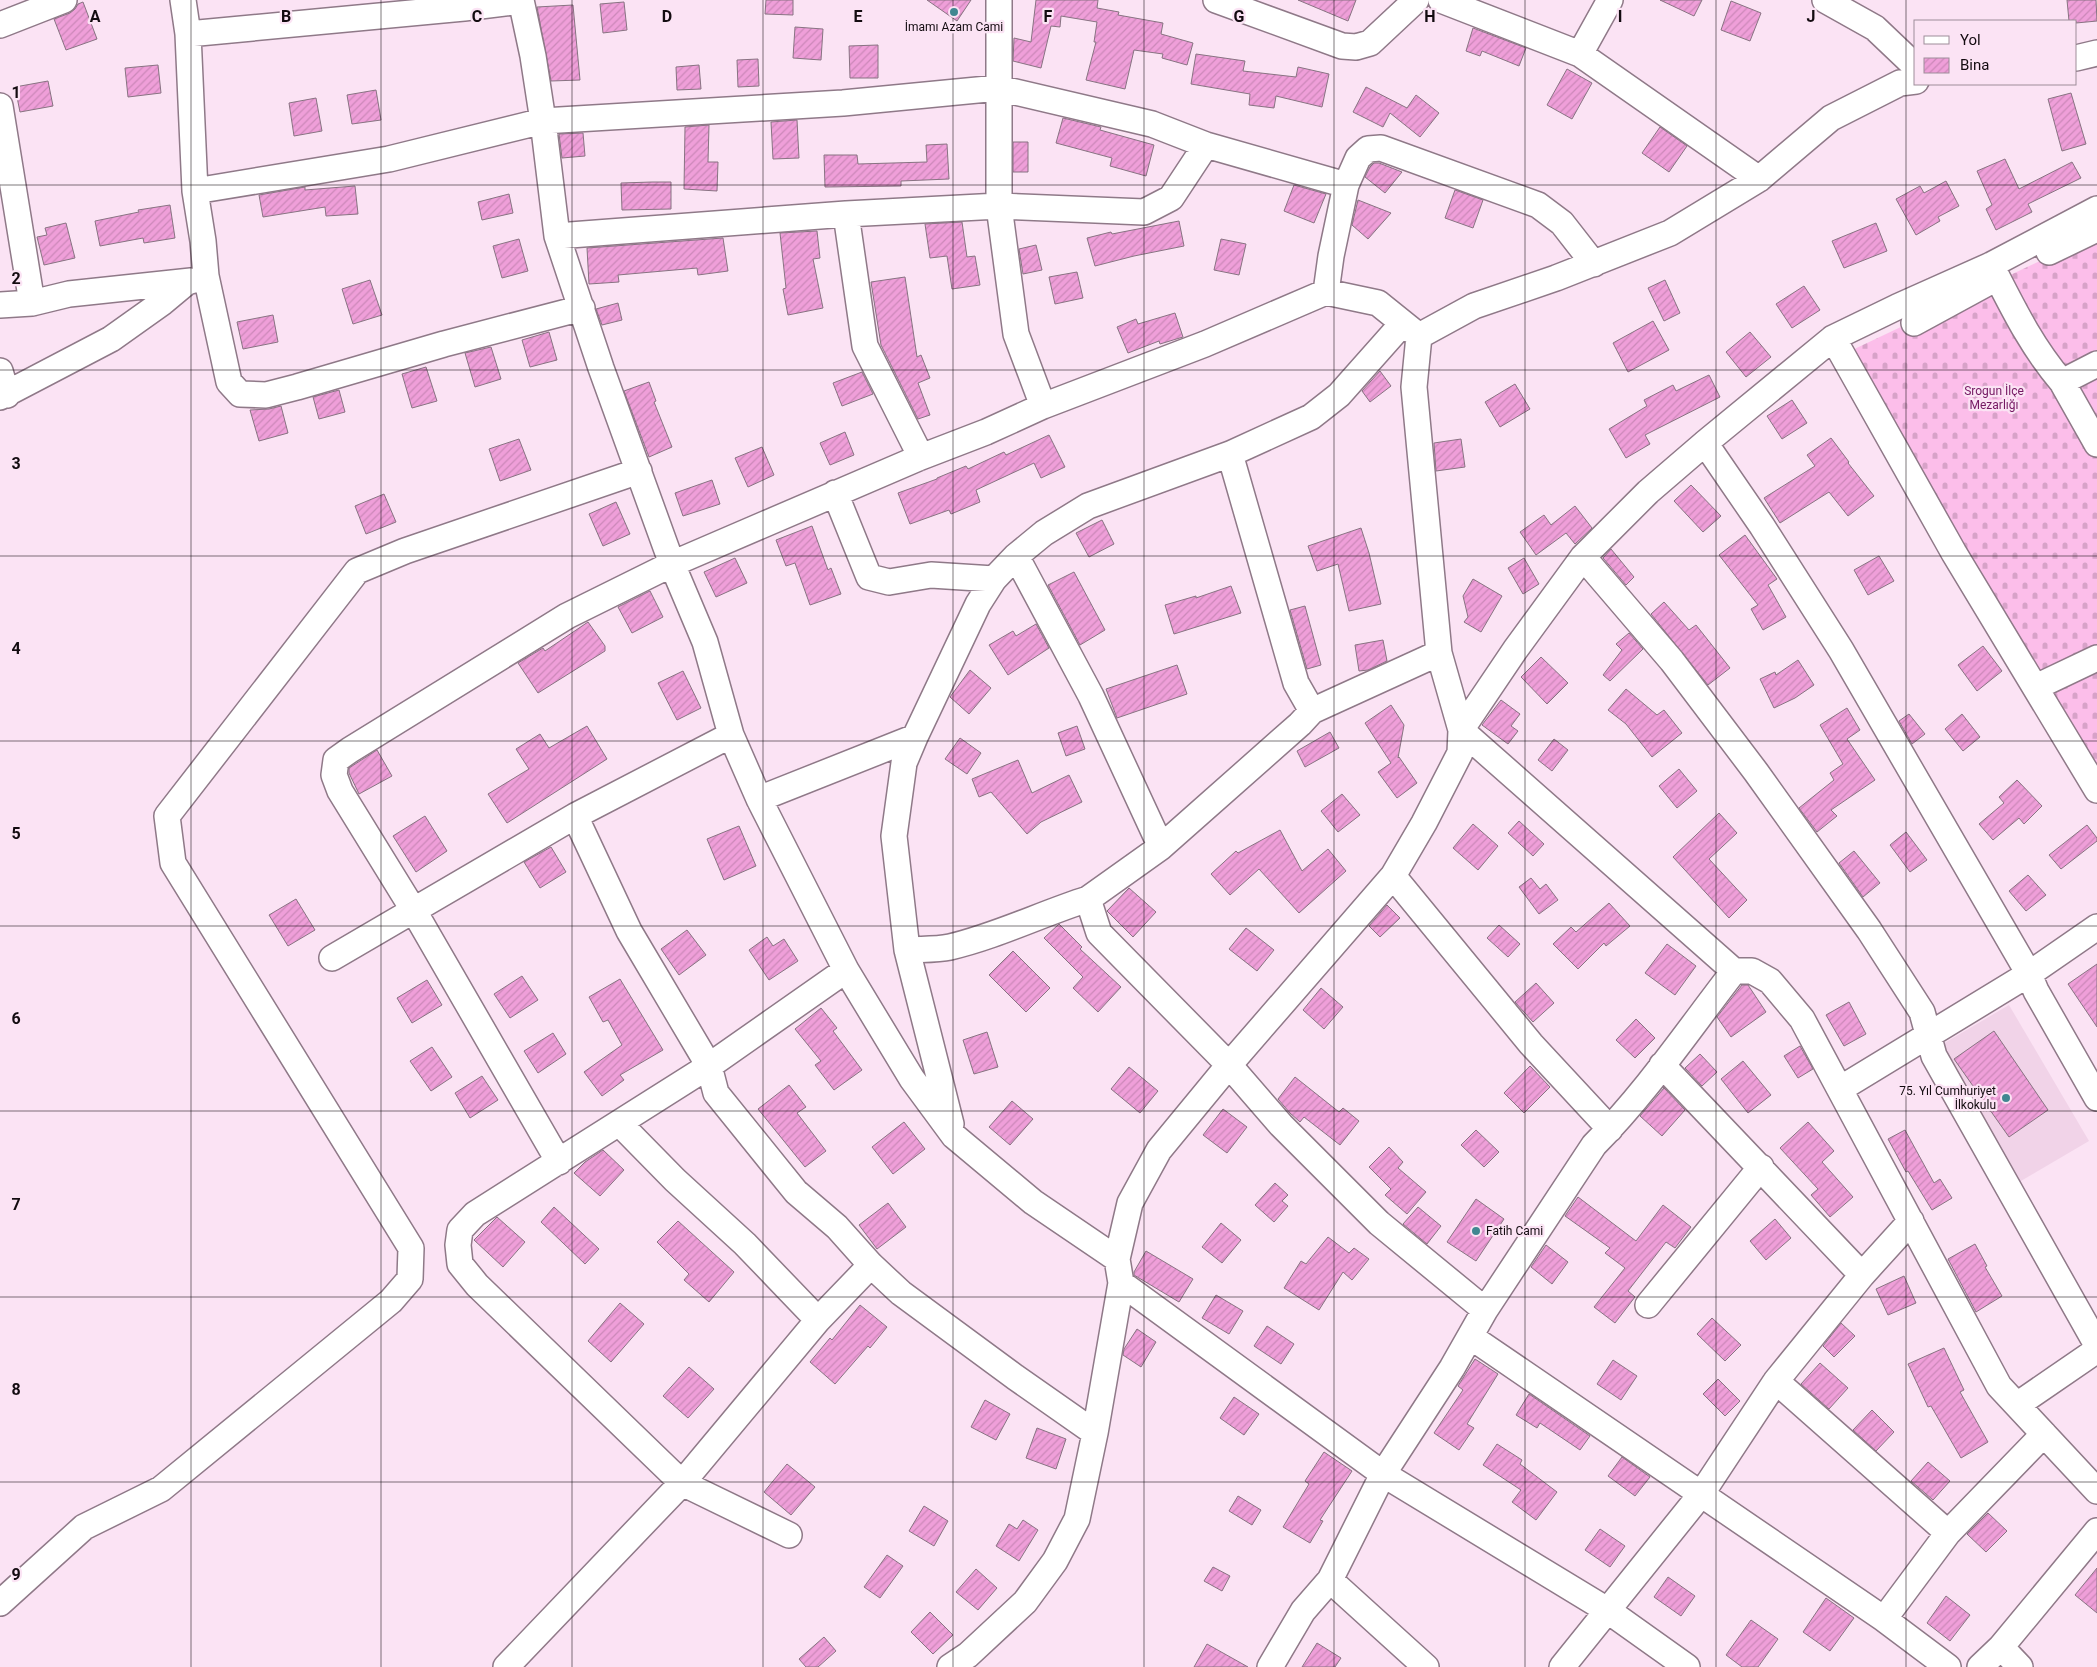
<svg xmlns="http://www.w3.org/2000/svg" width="2097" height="1667" viewBox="0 0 2097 1667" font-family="Roboto,sans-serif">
  <defs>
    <pattern id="cemetery-stones" width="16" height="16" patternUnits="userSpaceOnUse" patternTransform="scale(1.25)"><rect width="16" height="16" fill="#fcbeea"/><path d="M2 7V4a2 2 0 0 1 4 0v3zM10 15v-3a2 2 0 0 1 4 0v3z" fill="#d7a2c8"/></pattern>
    <pattern id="building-hatch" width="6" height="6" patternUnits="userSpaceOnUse" patternTransform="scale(1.25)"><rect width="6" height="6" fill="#ef9fd9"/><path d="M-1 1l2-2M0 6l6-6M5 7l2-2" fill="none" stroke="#cc88b9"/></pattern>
  </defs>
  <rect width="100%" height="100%" fill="#fbe3f4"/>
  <path fill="#f1d3e8" d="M2009,1005L2089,1141L2004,1191L1924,1055Z"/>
  <path fill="url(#cemetery-stones)" d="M2097,234V770L1846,353Z"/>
  <path fill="url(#building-hatch)" stroke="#887382" d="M766,0H793V15L765,14Z
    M927,0H971L957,21Z
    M1036,0H1098L1097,8L1119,12L1118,15L1163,23L1161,34L1193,43L1187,65L1162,58L1163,54L1134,50L1125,89L1086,80L1096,42H1094L1097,22L1061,16L1060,27L1051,26L1041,68L1013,61L1014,38L1031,42Z
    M1298,0H1356L1348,21Z
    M1660,0H1702L1694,16Z
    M2067,0H2096L2097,21L2076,23V21H2069Z
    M1731,1L1761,13L1750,41L1721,30Z
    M83,2L97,39L66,50L54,19L70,13L75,9L78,4Z
    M624,2L627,30L603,33L600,4Z
    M573,5L580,80L551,81L537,7Z
    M795,27L823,29L821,60L793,58Z
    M1473,28L1526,48L1519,66L1482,51L1480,56L1466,51Z
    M878,45V78H850L849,46Z
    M1196,54L1245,61L1243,71L1296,77L1298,67L1329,74L1322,107L1276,96L1274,108L1249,105L1250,94L1191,84Z
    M758,59L759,86L738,87L737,60Z
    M158,65L161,93L128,97L125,68Z
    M699,65L701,89L677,90L676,67Z
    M1567,69L1592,83L1572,119L1547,105Z
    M48,81L53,106L20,112L15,87Z
    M1366,87L1407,108L1416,95L1439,113L1420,137L1390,113L1383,127L1353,112Z
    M376,90L381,120L352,124L347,95Z
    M2071,93L2086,144L2062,151L2048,99Z
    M316,98L322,131L294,136L289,103Z
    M1063,118L1101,127L1100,130L1154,145L1146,176L1110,166L1112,158L1056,143Z
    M797,120L799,158L773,159L771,122Z
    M709,125L708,162H718L717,191L684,189L685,127Z
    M1660,127L1687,146L1669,172L1642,153Z
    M583,133L585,156L562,158L559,134Z
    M1013,142H1028V172H1013Z
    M947,144L949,179L901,181V186L825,187L824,155H857L858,164L927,162L926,145Z
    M2005,159L2019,189L2072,162L2081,178L2028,204L2032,212L1996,230L1986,209L1992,205L1977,171Z
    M1374,163H1379L1402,172L1385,193L1365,177L1370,167Z
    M1946,181L1959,206L1938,217L1940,221L1916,235L1896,199L1920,186L1924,193Z
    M652,182H671V209L622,210L621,183Z
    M1294,185L1326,194L1314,223L1284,211Z
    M355,186L358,214L326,216L325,207L263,217L259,195L305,187V190Z
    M1455,190L1483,200L1473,228L1445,218Z
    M509,194L513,213L482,220L478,202Z
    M1358,200L1391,213L1368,239L1352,225Z
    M170,205L175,238L144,243L143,238L100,246L95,221L139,212L138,210Z
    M1179,221L1184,246L1134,256L1095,266L1087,238L1111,232L1112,234Z
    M962,222L967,257L975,256L980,285L952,289L947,256L930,258L925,224Z
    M66,223L75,258L44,265L37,237L47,235L45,228Z
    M1876,223L1887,251L1844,268L1832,241Z
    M817,231L820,258L813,259L823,308L788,315L783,289L786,288L780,233Z
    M723,238L728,271L698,275L697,268L618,275L619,282L589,284L587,248Z
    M519,239L528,271L502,278L493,246Z
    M1221,239L1246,244L1239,275L1214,270Z
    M1036,245L1042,270L1023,274L1019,249Z
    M1077,272L1083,298L1055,304L1049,277Z
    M905,277L917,357L921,355L930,378L918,383L930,415L918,419L881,345L871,282Z
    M370,280L382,315L353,324L342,289Z
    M1665,280L1680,313L1664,321L1648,288Z
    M1804,286L1820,310L1792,328L1776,304Z
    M618,303L622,320L602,325L596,309Z
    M1175,313L1183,337L1160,344L1159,341L1128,353L1117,327L1136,319L1138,324Z
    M273,315L278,342L243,349L237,322Z
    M1653,321L1669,350L1628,372L1613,343Z
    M549,332L557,360L530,367L522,340Z
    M1750,332L1771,357L1746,377L1726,352Z
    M491,347L501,379L475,387L465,353Z
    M426,367L437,401L412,408L402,374Z
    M1380,371L1391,386L1370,402L1362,391Z
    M862,372L873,394L842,406L833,383Z
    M1709,375L1720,397L1645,435L1650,444L1626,458L1609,429L1647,406L1644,400L1673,385L1676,391Z
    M649,382L656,401L654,402L672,447L649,457L624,391Z
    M1515,384L1530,409L1500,427L1485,402Z
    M339,390L345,412L319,419L313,397Z
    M1792,400L1807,423L1782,439L1767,416Z
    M281,406L288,433L259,441L250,410L269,409Z
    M845,432L854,455L830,465L820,443Z
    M1049,435L1065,467L1041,478L1034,463L976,490L980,502L951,514L949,510L910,524L898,493L937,479V478L966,466L968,469L1004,452L1006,455Z
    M1831,438L1849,462L1848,463L1874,496L1848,516L1829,492L1780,523L1764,498L1815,466L1807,455Z
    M519,439L531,470L500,481L489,449Z
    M1461,439L1465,467L1436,471L1434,443Z
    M762,447L774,475L748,487L735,458Z
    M712,480L720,504L683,516L675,493Z
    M1691,485L1721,516L1703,532L1674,501Z
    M384,494L396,522L366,534L355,506Z
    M616,502L630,534L603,546L589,514Z
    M1575,506L1592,528L1575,544L1566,533L1536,555L1520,532L1544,515L1551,525Z
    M1102,520L1114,544L1089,557L1076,533Z
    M812,526L828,570L831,568L841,594L810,605L795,563L786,566L776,540Z
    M1361,528L1369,553L1381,604L1349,611L1338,564L1317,571L1308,546Z
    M1745,535L1777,579L1768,585L1786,617L1763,630L1751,609L1758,605L1719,555Z
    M1611,549L1634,577L1626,585L1603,558Z
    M1879,556L1894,581L1868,595L1854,570Z
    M735,558L747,583L716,597L704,572Z
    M1524,558L1539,584L1523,594L1508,568Z
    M1074,572L1105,630L1080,645L1048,585Z
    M1473,579L1502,596L1481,632L1464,622L1468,617L1463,596Z
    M1231,586L1241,613L1174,634L1165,605L1196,596V598Z
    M650,591L663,617L632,633L618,607Z
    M1664,602L1689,630L1696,625L1730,668L1708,685L1651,614Z
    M1305,606L1321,665L1307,669L1290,610Z
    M588,622L605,646V651L538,693L518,663L543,648L545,651Z
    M1036,624L1049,648L1008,675L989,645L1013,631L1016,636Z
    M1629,633L1643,649L1610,681L1603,675L1622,650L1616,644Z
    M1383,640L1387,661L1368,670L1359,671L1355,645Z
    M1983,646L2002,671L1977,691L1958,665Z
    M1541,657L1568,683L1547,704L1521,677Z
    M1798,660L1814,685L1795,698L1774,708L1760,679L1775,672L1776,675Z
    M1177,665L1187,694L1117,718L1106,689Z
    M970,670L991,688L969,714L950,697Z
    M683,671L701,708L677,720L658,683Z
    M1626,689L1657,715L1664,710L1682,733L1652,757L1626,724L1608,710Z
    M1501,700L1520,714L1511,726L1518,731L1508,744L1482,725Z
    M1391,705L1404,725L1398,758L1399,757L1417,783L1397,798L1378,772L1391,763L1365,723Z
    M1847,708L1860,730L1847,739L1875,780L1831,810L1837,816L1817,832L1799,808L1834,780L1830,773L1843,764L1820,725Z
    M1909,714L1925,734L1912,744L1899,721Z
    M1962,714L1980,737L1963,751L1945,729Z
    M587,726L607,759L507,823L488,794L529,769L516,749L540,734L549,748Z
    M1077,726L1085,749L1066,756L1058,733Z
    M1330,732L1339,748L1305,767L1297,751Z
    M960,738L981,753L967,774L945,759Z
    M1554,739L1568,750L1552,771L1538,760Z
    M377,750L392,776L359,794L349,773V768Z
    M1018,760L1032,793L1069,775L1082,802L1041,822L1027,834L991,792L979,797L972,779Z
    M1679,769L1697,791L1677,808L1659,786Z
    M2017,780L2042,806L2024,824L2019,818L1993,840L1979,824L2004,803L1999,797Z
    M1342,794L1360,815L1338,832L1321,811Z
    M1719,813L1737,833L1709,859L1747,900L1729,918L1673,857Z
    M425,816L447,851L416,872L393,836Z
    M1519,821L1544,844L1533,856L1508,833Z
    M1473,824L1498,846L1478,870L1453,848Z
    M2087,825L2097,838V841L2061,869L2049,855Z
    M739,826L756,866L724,880L707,839Z
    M1280,830L1302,871L1328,849L1346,871L1299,913L1259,869L1230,895L1211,874L1236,851L1238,853Z
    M1906,832L1927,860L1910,872L1890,845Z
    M551,847L566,872L540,888L524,862Z
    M1854,851L1880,883L1863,897L1839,863Z
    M2028,875L2046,895L2026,911L2009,891Z
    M1531,878L1540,889L1546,884L1558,900L1539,914L1519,887Z
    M1129,888L1156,912L1133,937L1107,911Z
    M296,899L315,930L288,946L269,915Z
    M1609,903L1630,926L1606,946L1604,943L1578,969L1553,944L1571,927L1576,932Z
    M1387,905L1400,918L1380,937L1369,926Z
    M1059,924L1082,947L1080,949L1121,987L1098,1012L1073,988L1083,977L1044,938Z
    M1499,925L1520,944L1508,957L1487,938Z
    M1246,928L1274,950L1257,971L1229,949Z
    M687,930L706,955L679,975L661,949Z
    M767,937L773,946L784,939L798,961L769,980L749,950Z
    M1667,944L1696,966L1675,995L1645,973Z
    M1013,951L1050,988L1026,1012L989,975Z
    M2097,964V1027L2068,984Z
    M522,976L538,1000L510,1018L494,994Z
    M620,979L663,1050L620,1075L624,1080L602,1096L584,1072L622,1045L608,1020L603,1022L589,997Z
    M427,980L442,1005L412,1023L397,998Z
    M1536,983L1554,1003L1533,1022L1515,1002Z
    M1742,985H1748L1766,1012L1731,1037L1717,1017Z
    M1321,988L1343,1007L1324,1029L1303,1010Z
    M1849,1002L1866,1034L1844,1046L1826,1015Z
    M821,1008L837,1028L833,1031L862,1070L834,1090L815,1065L821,1061L795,1029Z
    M1636,1019L1655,1038L1635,1058L1616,1040Z
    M1994,1031L2048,1110L2009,1137L1954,1059Z
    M987,1032L998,1067L974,1074L963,1040Z
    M553,1033L566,1054L538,1073L524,1051Z
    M1800,1046L1813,1069L1798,1078L1784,1056Z
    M432,1047L452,1077L431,1091L410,1061Z
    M1700,1054L1717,1072L1702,1086L1685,1068Z
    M1743,1061L1771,1095L1748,1113L1721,1079Z
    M1530,1066L1550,1087L1524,1113L1504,1093Z
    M1129,1067L1158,1091L1140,1113L1111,1089Z
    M482,1076L498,1100L470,1118L455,1093Z
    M1295,1077L1339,1112L1343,1108L1359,1121L1340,1145L1304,1117L1300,1122L1290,1113L1278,1099Z
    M789,1085L806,1107L797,1113L826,1151L805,1167L758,1109Z
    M1664,1088L1685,1110L1662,1136L1640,1116Z
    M1012,1101L1033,1119L1010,1145L989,1127Z
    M1223,1109L1247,1127L1227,1153L1203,1135Z
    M904,1122L925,1149L893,1174L872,1147Z
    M1808,1122L1834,1151L1822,1162L1853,1197L1830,1217L1811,1195L1818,1189L1780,1148Z
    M1476,1130L1499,1152L1484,1167L1461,1145Z
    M1905,1130L1934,1183L1940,1179L1952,1198L1932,1210L1908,1171L1906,1172L1888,1139Z
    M1389,1147L1403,1162L1398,1168L1426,1192L1407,1214L1385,1195L1391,1189L1369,1167Z
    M603,1150L624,1170L600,1196L574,1173L585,1162Z
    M1275,1183L1288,1195L1282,1201L1288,1206L1274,1222L1255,1205Z
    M1578,1197L1636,1241L1663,1205L1691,1227L1675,1248L1666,1242L1628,1291L1635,1297L1615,1323L1594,1307L1625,1268L1605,1253L1610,1248L1565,1216Z
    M1476,1199L1504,1219L1476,1261L1447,1242Z
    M888,1203L906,1227L877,1249L859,1225Z
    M554,1207L599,1249L585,1264L541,1222Z
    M1418,1207L1441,1226L1427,1244L1403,1224Z
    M497,1217L525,1242L503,1267L474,1240Z
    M1775,1219L1791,1238L1766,1260L1750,1241Z
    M678,1221L734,1272L709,1302L684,1280L689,1274L657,1242Z
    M1221,1223L1241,1240L1222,1263L1202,1247Z
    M1328,1237L1349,1253L1354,1248L1369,1259L1352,1280L1343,1272L1319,1310L1284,1288L1301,1261L1306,1264Z
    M1975,1244L1987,1266L1985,1267L2002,1296L1976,1312L1948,1259Z
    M1546,1245L1568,1262L1552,1284L1531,1267Z
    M1146,1251L1193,1279L1179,1302L1134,1275V1272Z
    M1904,1276L1916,1303L1888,1315L1876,1289Z
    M1216,1295L1243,1311L1229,1334L1202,1318Z
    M620,1303L644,1324L611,1362L588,1341Z
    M860,1305L887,1327L870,1348L868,1346L835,1384L810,1362L830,1338L832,1340Z
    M1712,1318L1741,1345L1725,1361L1697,1334Z
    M1841,1323L1855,1336L1834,1357L1823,1346Z
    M1267,1326L1294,1344L1281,1364L1254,1346Z
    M1137,1329L1156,1342L1141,1367L1123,1355L1124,1349Z
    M1944,1348L1964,1390L1960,1392L1988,1442L1961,1458L1931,1406L1928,1407L1908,1364Z
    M1475,1359L1498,1374L1467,1424L1474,1428L1459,1450L1434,1433L1463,1390L1458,1386Z
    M1613,1360L1637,1376L1621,1400L1597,1384Z
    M1820,1363L1848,1388L1829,1409L1801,1384Z
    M689,1367L714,1389L688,1418L663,1396Z
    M1718,1379L1740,1401L1725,1416L1703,1394Z
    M1529,1394L1590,1436L1580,1450L1540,1423L1537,1428L1516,1415Z
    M1234,1397L1259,1414L1244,1435L1220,1418Z
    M985,1400L1010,1414L996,1440L971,1427Z
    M1872,1410L1894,1432L1876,1451L1853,1430Z
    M1037,1428L1066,1439L1056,1469L1026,1458Z
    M1497,1444L1522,1460L1520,1464L1557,1492L1536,1520L1512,1502L1521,1490L1483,1465Z
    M1324,1452L1352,1471L1320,1520L1323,1521L1310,1543L1283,1527L1309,1484L1305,1481Z
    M1622,1457L1650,1477L1635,1496L1608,1476Z
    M1928,1462L1950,1481L1933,1500L1911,1481Z
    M787,1464L815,1487L791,1515L764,1492Z
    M1238,1496L1261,1510L1252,1525L1229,1511Z
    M924,1506L948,1521L934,1546L909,1531Z
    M1988,1513L2007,1531L1986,1552L1967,1534Z
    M1023,1520L1038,1530L1019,1561L996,1546L1009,1524L1017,1529Z
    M1600,1529L1625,1546L1610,1567L1585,1550Z
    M887,1555L903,1566L880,1598L864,1587Z
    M1213,1567L1230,1576L1222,1591L1204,1581Z
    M2097,1568V1613L2075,1595Z
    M976,1569L997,1588L978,1610L956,1592Z
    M1668,1577L1695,1596L1681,1616L1654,1597Z
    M1946,1596L1970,1615L1950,1641L1927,1623Z
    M1826,1598L1854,1618L1830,1651L1803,1632Z
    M930,1612L953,1635L933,1654L911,1632Z
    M1751,1620L1778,1639L1758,1667H1742L1726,1655Z
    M824,1637L836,1651L818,1667H806L799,1659Z
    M1317,1643L1341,1658L1335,1667H1302Z
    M1207,1644L1248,1667H1194Z"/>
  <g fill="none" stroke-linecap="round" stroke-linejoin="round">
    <g stroke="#8f7988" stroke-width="28">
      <path id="minor" d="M183,0L188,34L195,191L203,241L206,276L229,382L240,394L266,395L297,387L444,344L582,308
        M521,0L533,56L543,121L557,236L601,368L672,564L705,642L731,735L759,799L846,970L912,1079L954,1136L1033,1202L1117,1259
        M999,0V206L1016,334L1043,406
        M1216,0L1342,46L1356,47L1370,43L1416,0
        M1441,0L1580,54L1759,179
        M1825,0L1875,28L1916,67
        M0,25L64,0
        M188,34L464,8L521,1
        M1580,54L1610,0
        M2076,58L2097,53
        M0,106L32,303
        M195,191L389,159L543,121L843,103L998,88L1152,124L1206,145L1346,185
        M2097,209L1991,265L1897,307L1833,338L1705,443L1648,492L1583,557L1515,650L1461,730L1734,971H1752L1770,981L1802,1019L1999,1386L2097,1491
        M846,214L865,346L921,457
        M557,236L846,214L999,206L1144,212L1171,198L1206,145
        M2049,252L2097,229
        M1991,265C2012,306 2031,346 2062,382L2097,364
        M1326,292L1331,256L1346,185L1358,158L1368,149L1381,148L1538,205L1562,223L1594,264
        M0,305L32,303L69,294L191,281
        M1914,323L1993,280
        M1402,324L1339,395L1311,417L1230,454L1088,506L1044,533L1016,556L994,579L978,604L915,737L904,763L894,836L907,950C921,949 936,950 950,947C997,936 1041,914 1088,899L1099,933L1229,1065L1281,1125L1379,1223L1485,1310
        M1833,338L1954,553L2097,790
        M0,371L7,395
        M2062,382L2097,444
        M0,397L111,339L163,302L187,282
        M1705,443L1762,526L1841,650L2029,974L2036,991L2097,1098
        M1230,454L1296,683L1312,711
        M835,493L869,577L889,582L931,575L994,579
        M1016,556L1091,696L1161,847
        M1583,557L1672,661L1756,772L1869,930L1922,1012L1934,1056L2097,1345
        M2036,687L2097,658
        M759,799L915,737
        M575,816L629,931L709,1066L716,1093L796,1192L837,1227L871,1265L901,1293L1015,1377L1095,1433
        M1393,876L1531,1044L1610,1129
        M1088,899L1161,847L1300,724L1312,711L1439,653
        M907,950L951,1124
        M332,958L575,816L731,735
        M1662,1065L1862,1275
        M1840,1089L2029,974L2097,927
        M559,1162L414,911L340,791L334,775L336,760L350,750L567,616L672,564L921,457L986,432L1043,406L1205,344L1326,292L1378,303L1419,336
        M1121,1283L1383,1474L1607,1610L1687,1667
        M1648,1305L1761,1167
        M818,1320L871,1265
        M1471,1337L1884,1619L1948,1667
        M1776,1381L1948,1533
        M2017,1405L2097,1350
        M789,1535L682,1483L477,1285L460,1264L458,1245L460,1230L475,1214L709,1066L846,970
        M1330,1580L1426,1667
        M0,1603L84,1527L161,1489L391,1301L410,1279L411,1248L173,863L167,816L357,571L405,551L639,471
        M1884,1619L1948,1533L2044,1434
        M2001,1647L2020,1667
        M506,1667L682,1483L818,1320L745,1244L675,1180L619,1123
        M950,1667L968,1655L1025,1602L1055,1561L1077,1519L1095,1433L1121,1283L1117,1259L1130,1203L1159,1150L1229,1065L1393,876L1424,823L1460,753L1461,730L1439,653L1414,387L1419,336L1474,306L1556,278L1670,233L1759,179L1831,118L1900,83L1916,81
        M1270,1667L1303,1611L1330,1580L1383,1474L1452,1368L1485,1310L1594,1145C1646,1093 1689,1029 1734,971
        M1562,1667L1702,1493L1776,1381L1862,1275L1911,1221
        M1980,1667L2001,1647L2097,1531"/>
    </g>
    <use href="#minor" stroke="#fff" stroke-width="25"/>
  </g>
  <path fill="none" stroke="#130b10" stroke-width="1" stroke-opacity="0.55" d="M191,0V1667M381,0V1667M572,0V1667M763,0V1667M953,0V1667M1144,0V1667M1334,0V1667M1525,0V1667M1716,0V1667M1906,0V1667M0,185H2097M0,370H2097M0,556H2097M0,741H2097M0,926H2097M0,1111H2097M0,1297H2097M0,1482H2097"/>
  <g fill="#418791" stroke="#fbe3f4" stroke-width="2">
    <circle cx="954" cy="12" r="5"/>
    <circle cx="2006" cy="1098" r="5"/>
    <circle cx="1476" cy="1231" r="5"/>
  </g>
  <g text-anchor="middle" stroke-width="4.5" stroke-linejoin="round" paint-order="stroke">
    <g font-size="12" fill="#130b10" stroke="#fbe3f4">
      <text x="954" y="31">İmamı Azam Cami</text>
      <text x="1996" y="1095" text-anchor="end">75. Yıl Cumhuriyet<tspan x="1996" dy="14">İlkokulu</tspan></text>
      <text x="1486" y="1235" text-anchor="start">Fatih Cami</text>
    </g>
    <g font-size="12" fill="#741862" stroke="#fbe3f4">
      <text x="1994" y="395">Srogun İlçe<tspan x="1994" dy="14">Mezarlığı</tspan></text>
    </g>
  </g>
  <g font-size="16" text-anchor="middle" font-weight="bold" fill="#130b10" stroke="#fbe3f4" stroke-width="4.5" stroke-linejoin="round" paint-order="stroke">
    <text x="95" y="22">A</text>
    <text x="286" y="22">B</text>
    <text x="477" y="22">C</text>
    <text x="667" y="22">D</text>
    <text x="858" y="22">E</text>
    <text x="1048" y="22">F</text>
    <text x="1239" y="22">G</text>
    <text x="1430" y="22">H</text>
    <text x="1620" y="22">I</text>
    <text x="1811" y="22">J</text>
    <text x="16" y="98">1</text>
    <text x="16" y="284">2</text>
    <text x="16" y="469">3</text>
    <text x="16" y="654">4</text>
    <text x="16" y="839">5</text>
    <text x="16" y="1024">6</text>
    <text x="16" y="1210">7</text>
    <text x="16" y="1395">8</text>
    <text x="16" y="1580">9</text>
  </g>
  <rect x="1914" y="20" width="162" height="65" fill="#fbe3f4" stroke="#9e8d99"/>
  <rect x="1924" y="36" width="25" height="8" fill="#ffffff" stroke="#9e8d99"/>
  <text x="1960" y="45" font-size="15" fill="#130b10">Yol</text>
  <rect x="1924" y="58" width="25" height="15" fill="url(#building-hatch)" stroke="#9e8d99"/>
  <text x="1960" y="70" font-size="15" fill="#130b10">Bina</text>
</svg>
